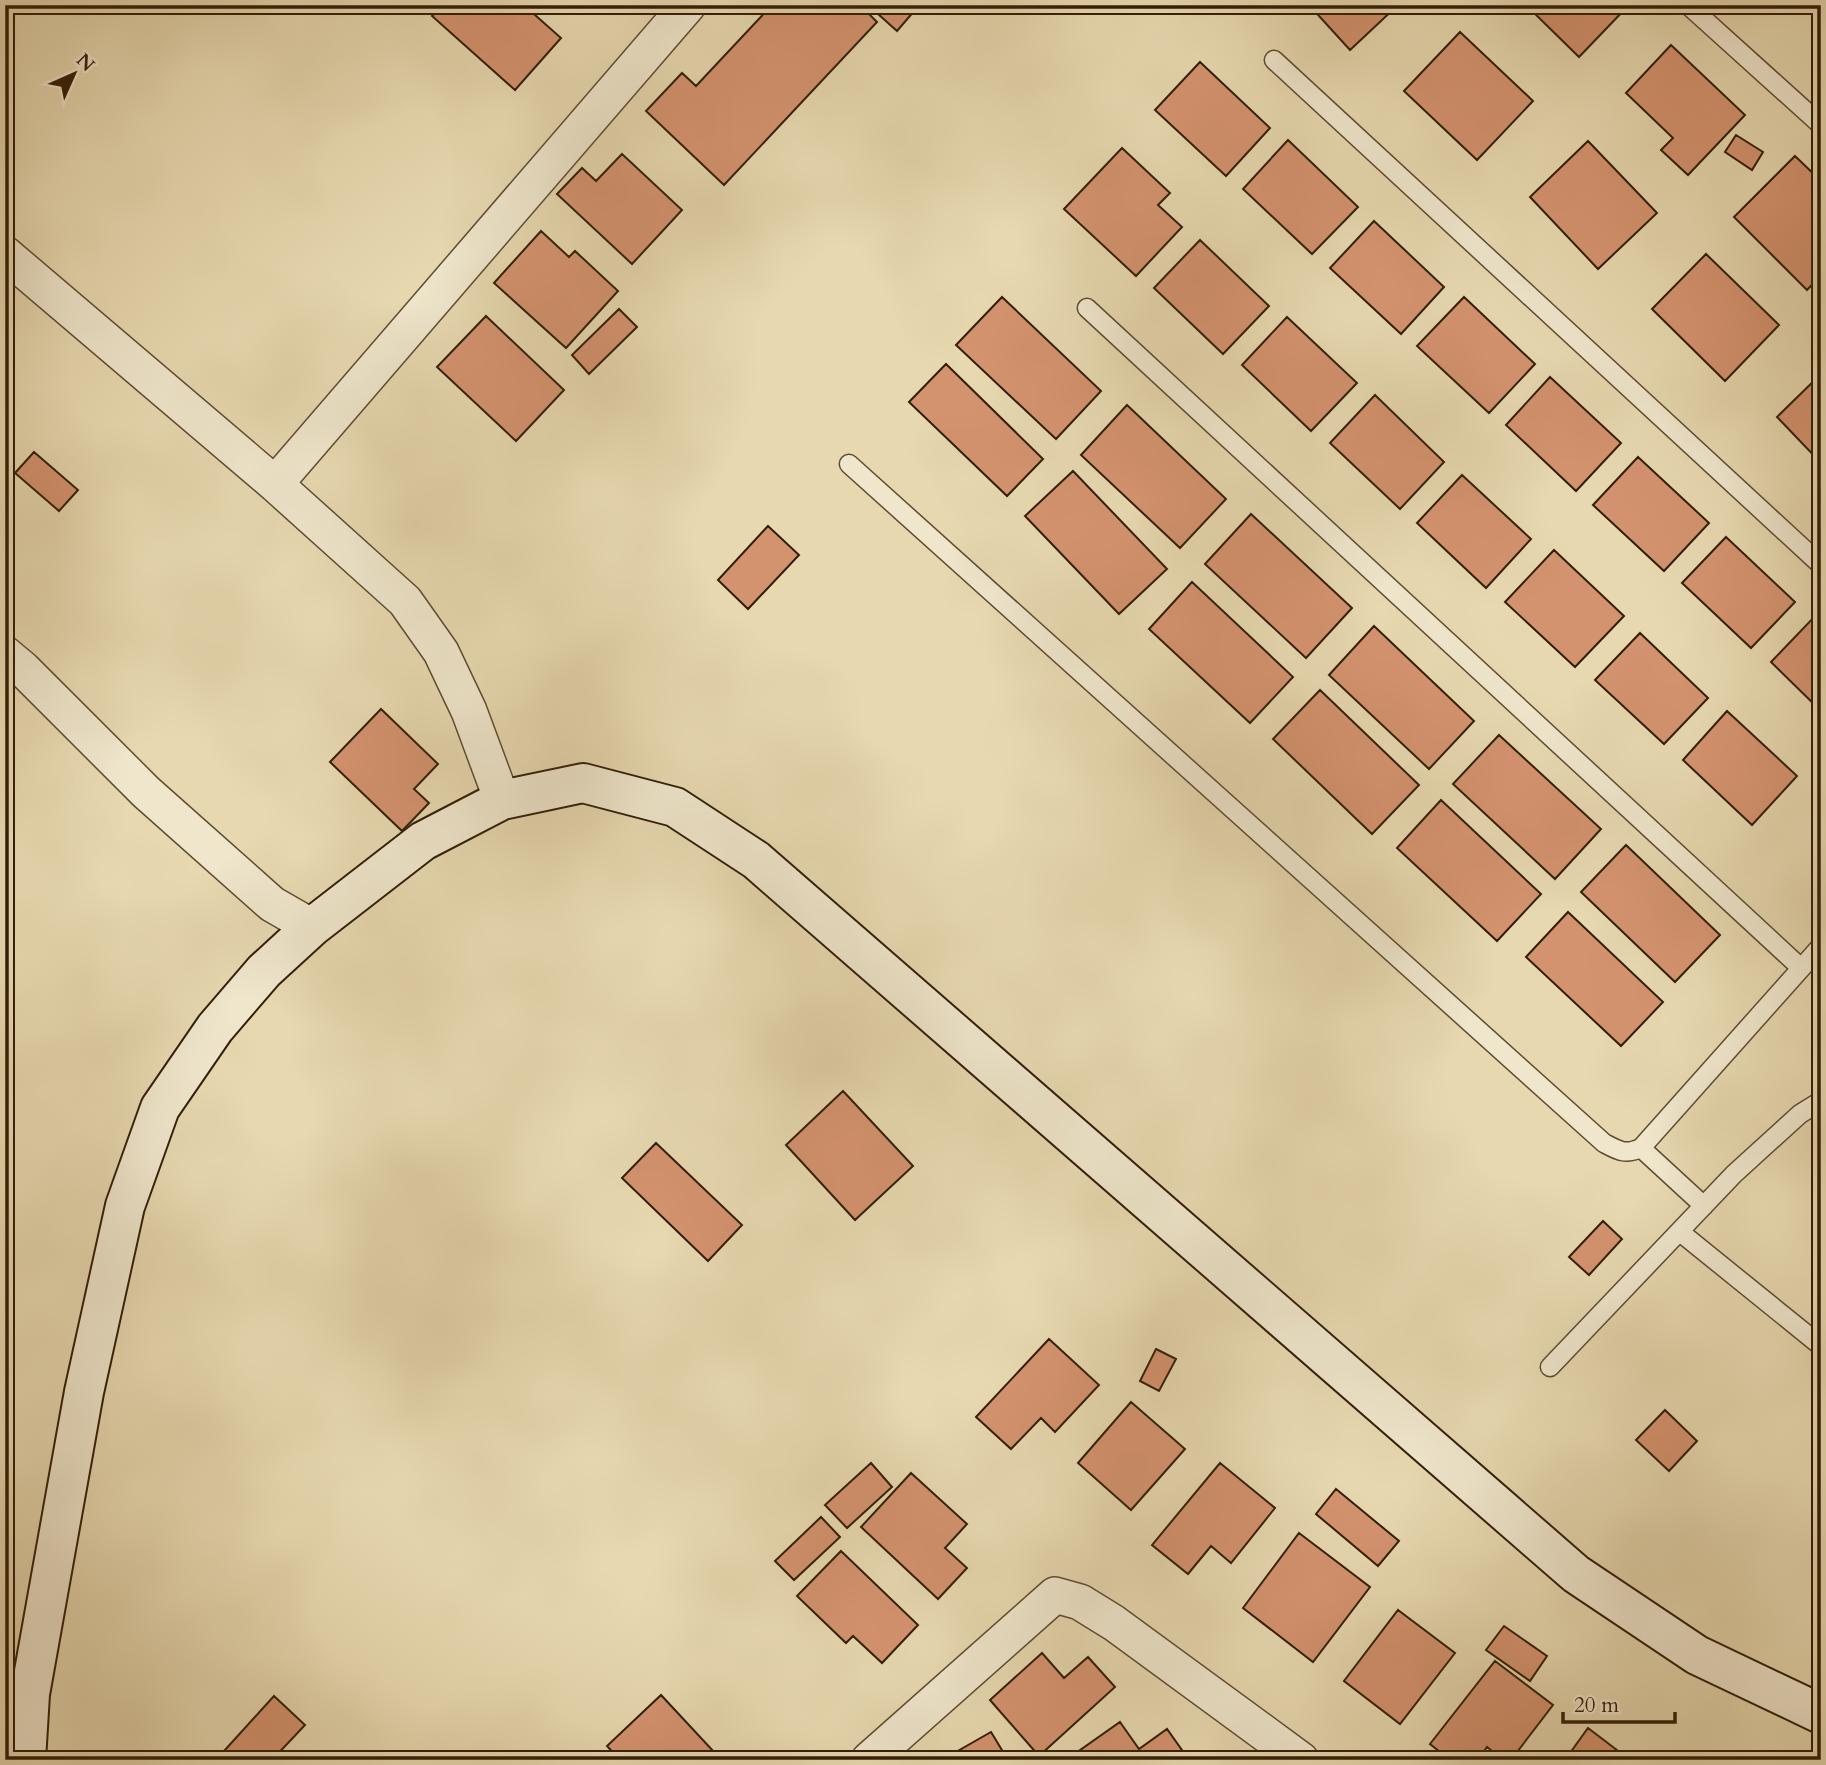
<svg xmlns="http://www.w3.org/2000/svg" width="1826" height="1765" viewBox="0 0 1826 1765" font-family="Cardo,serif">
  <rect width="100%" height="100%" fill="#e7d8b0"/>
  <filter id="stains"><feTurbulence type="fractalNoise" baseFrequency=".00286" numOctaves="4"/><feColorMatrix values="0 0 0 0 .2 0 0 0 0 .09 0 0 0 0 .02 0 0 0 .5 -.17"/></filter>
  <radialGradient id="worn" r=".72"><stop offset=".6" stop-color="#630" stop-opacity="0"/><stop offset="1" stop-color="#630" stop-opacity=".3"/></radialGradient>
  <path fill="#d4936f" stroke="#321e07" stroke-width="2" d="M442,5H544L535,15L561,38L515,90L432,16Z
    M772,5H860L877,22L724,185L646,111L682,73L696,86Z
    M868,5H910L915,10L897,31Z
    M1309,5H1398L1350,50Z
    M1526,5H1622L1626,8L1579,57Z
    M1460,32L1533,101L1477,160L1404,91Z
    M1671,45L1745,115L1688,175L1661,150L1673,138L1626,93Z
    M1200,62L1270,128L1226,176L1155,110Z
    M1736,135L1763,152L1752,170L1725,152Z
    M1288,140L1358,207L1312,254L1243,189Z
    M1588,141L1657,213L1598,269L1530,197Z
    M1122,148L1170,193L1158,205L1182,227L1136,276L1064,209Z
    M622,154L682,210L632,264L557,194L582,168L596,181Z
    M1795,156L1821,181V275L1807,290L1734,217Z
    M1374,221L1444,287L1401,334L1330,268Z
    M541,231L569,257L575,251L618,291L566,348L494,283Z
    M1200,240L1269,306L1223,354L1154,288Z
    M1706,254L1779,325L1725,381L1652,309Z
    M1002,297L1101,391L1056,439L956,345Z
    M1464,297L1535,364L1489,413L1417,346Z
    M619,309L637,327L589,374L572,355Z
    M486,316L564,390L516,441L437,367Z
    M1287,317L1357,383L1311,431L1242,365Z
    M946,364L1043,459L1007,496L909,402Z
    M1821,374V463L1777,417Z
    M1550,377L1621,443L1576,491L1506,425Z
    M1375,395L1444,462L1400,509L1330,443Z
    M1127,405L1226,499L1180,548L1081,455Z
    M34,452L78,490L59,511L15,473Z
    M1638,457L1709,523L1664,571L1593,505Z
    M1073,471L1167,569L1119,614L1025,516Z
    M1462,475L1531,539L1486,588L1417,523Z
    M1251,514L1352,608L1306,658L1205,564Z
    M768,526L799,555L748,609L718,580Z
    M1726,537L1795,602L1751,648L1682,583Z
    M1554,550L1624,616L1575,667L1505,602Z
    M1192,582L1293,677L1250,723L1149,629Z
    M1816,615L1821,619V711L1771,662Z
    M1374,626L1474,721L1429,769L1329,675Z
    M1640,633L1708,698L1664,744L1595,680Z
    M1320,690L1419,785L1372,834L1273,739Z
    M381,709L438,764L414,789L429,803L402,831L330,762Z
    M1727,711L1797,776L1752,825L1683,760Z
    M1499,735L1601,829L1555,879L1453,784Z
    M1441,800L1541,894L1497,941L1397,848Z
    M1626,845L1720,935L1675,982L1581,892Z
    M1568,912L1663,1002L1621,1046L1526,957Z
    M843,1091L913,1166L855,1220L786,1145Z
    M656,1143L742,1225L708,1261L622,1178Z
    M1603,1221L1622,1239L1589,1275L1569,1257Z
    M1049,1339L1099,1385L1055,1432L1041,1418L1011,1449L976,1417Z
    M1156,1349L1176,1359L1159,1391L1140,1381Z
    M1131,1402L1185,1449L1131,1510L1078,1463Z
    M1665,1410L1697,1441L1669,1471L1636,1440Z
    M871,1463L892,1487L847,1528L825,1505Z
    M1220,1463L1275,1508L1231,1563L1211,1546L1188,1574L1152,1545Z
    M911,1473L967,1524L945,1548L967,1568L938,1599L861,1527Z
    M1336,1489L1399,1541L1378,1566L1316,1514Z
    M821,1517L840,1537L794,1580L775,1561Z
    M1299,1533L1370,1587L1313,1662L1243,1608Z
    M841,1551L918,1625L882,1663L853,1636L846,1643L797,1596Z
    M1398,1610L1455,1653L1400,1724L1344,1681Z
    M1504,1626L1547,1656L1530,1681L1486,1650Z
    M1042,1653L1064,1678L1088,1657L1115,1687L1039,1756L990,1700Z
    M1495,1661L1553,1705L1511,1760H1503L1487,1747L1478,1760H1450L1430,1744Z
    M661,1695L715,1753L708,1760H620L607,1746Z
    M274,1696L305,1725L272,1760H233L224,1751Z
    M1120,1722L1139,1749L1167,1729L1189,1760H1066Z
    M1588,1728L1630,1760H1565Z
    M991,1732L1008,1760H942Z"/>
  <g fill="none" stroke-linecap="round" stroke-linejoin="round">
    <g stroke="#5f4c31" stroke-width="21">
      <path id="lane" d="M1688,5L1821,125
        M1274,60L1821,565
        M1087,308L1801,968
        M849,464L1604,1143C1619,1151 1625,1155 1641,1148L1821,946
        M1641,1148L1704,1206
        M1680,1232L1821,1346
        M1550,1367L1734,1174L1800,1114L1821,1101"/>
    </g>
    <g stroke="#5f4c31" stroke-width="38">
      <path id="street" d="M5,254L275,484L405,601L441,652L469,711L502,800
        M275,484L688,5
        M5,654L23,669L146,792L272,904L312,927
        M869,1760L1055,1595L1080,1602L1114,1623L1301,1760"/>
    </g>
    <g stroke="#321e07" stroke-width="42">
      <path id="secondary" d="M26,1760L30,1694L84,1392L125,1206L160,1108L215,1028L264,971L312,927L423,841L502,800L583,783L675,807L756,860L1576,1574L1697,1655L1821,1714"/>
    </g>
    <use href="#lane" stroke="#efe6cc" stroke-width="18"/>
    <use href="#street" stroke="#efe6cc" stroke-width="35"/>
    <use href="#secondary" stroke="#efe6cc" stroke-width="38"/>
  </g>
  <rect width="1826" height="1765" fill="none" stroke="#e7d8b0" stroke-width="28"/>
  <rect x="7" y="7" width="1812" height="1751" fill="none" stroke="#321e07" stroke-width="3.5"/>
  <rect x="14" y="14" width="1798" height="1737" fill="none" stroke="#321e07" stroke-width="2"/>
  <g transform="translate(74 74) rotate(45)" stroke="#efe6cc" stroke-width="5" paint-order="stroke">
  <path d="M0-5L12 26L0 18L-12 26Z" fill="#321e07"/>
  <text y="-10" font-size="19" font-weight="bold" text-anchor="middle" fill="#321e07">N</text>
  </g>
  <path d="M1563 1712v10h112v-10" fill="none" stroke="#321e07" stroke-width="3.5"/>
  <text x="1574" y="1712" font-size="21" fill="#321e07" stroke="#efe6cc" stroke-width="5" paint-order="stroke">20 m</text>
  <rect width="100%" height="100%" filter="url(#stains)"/>
  <rect width="100%" height="100%" fill="url(#worn)"/>
</svg>
